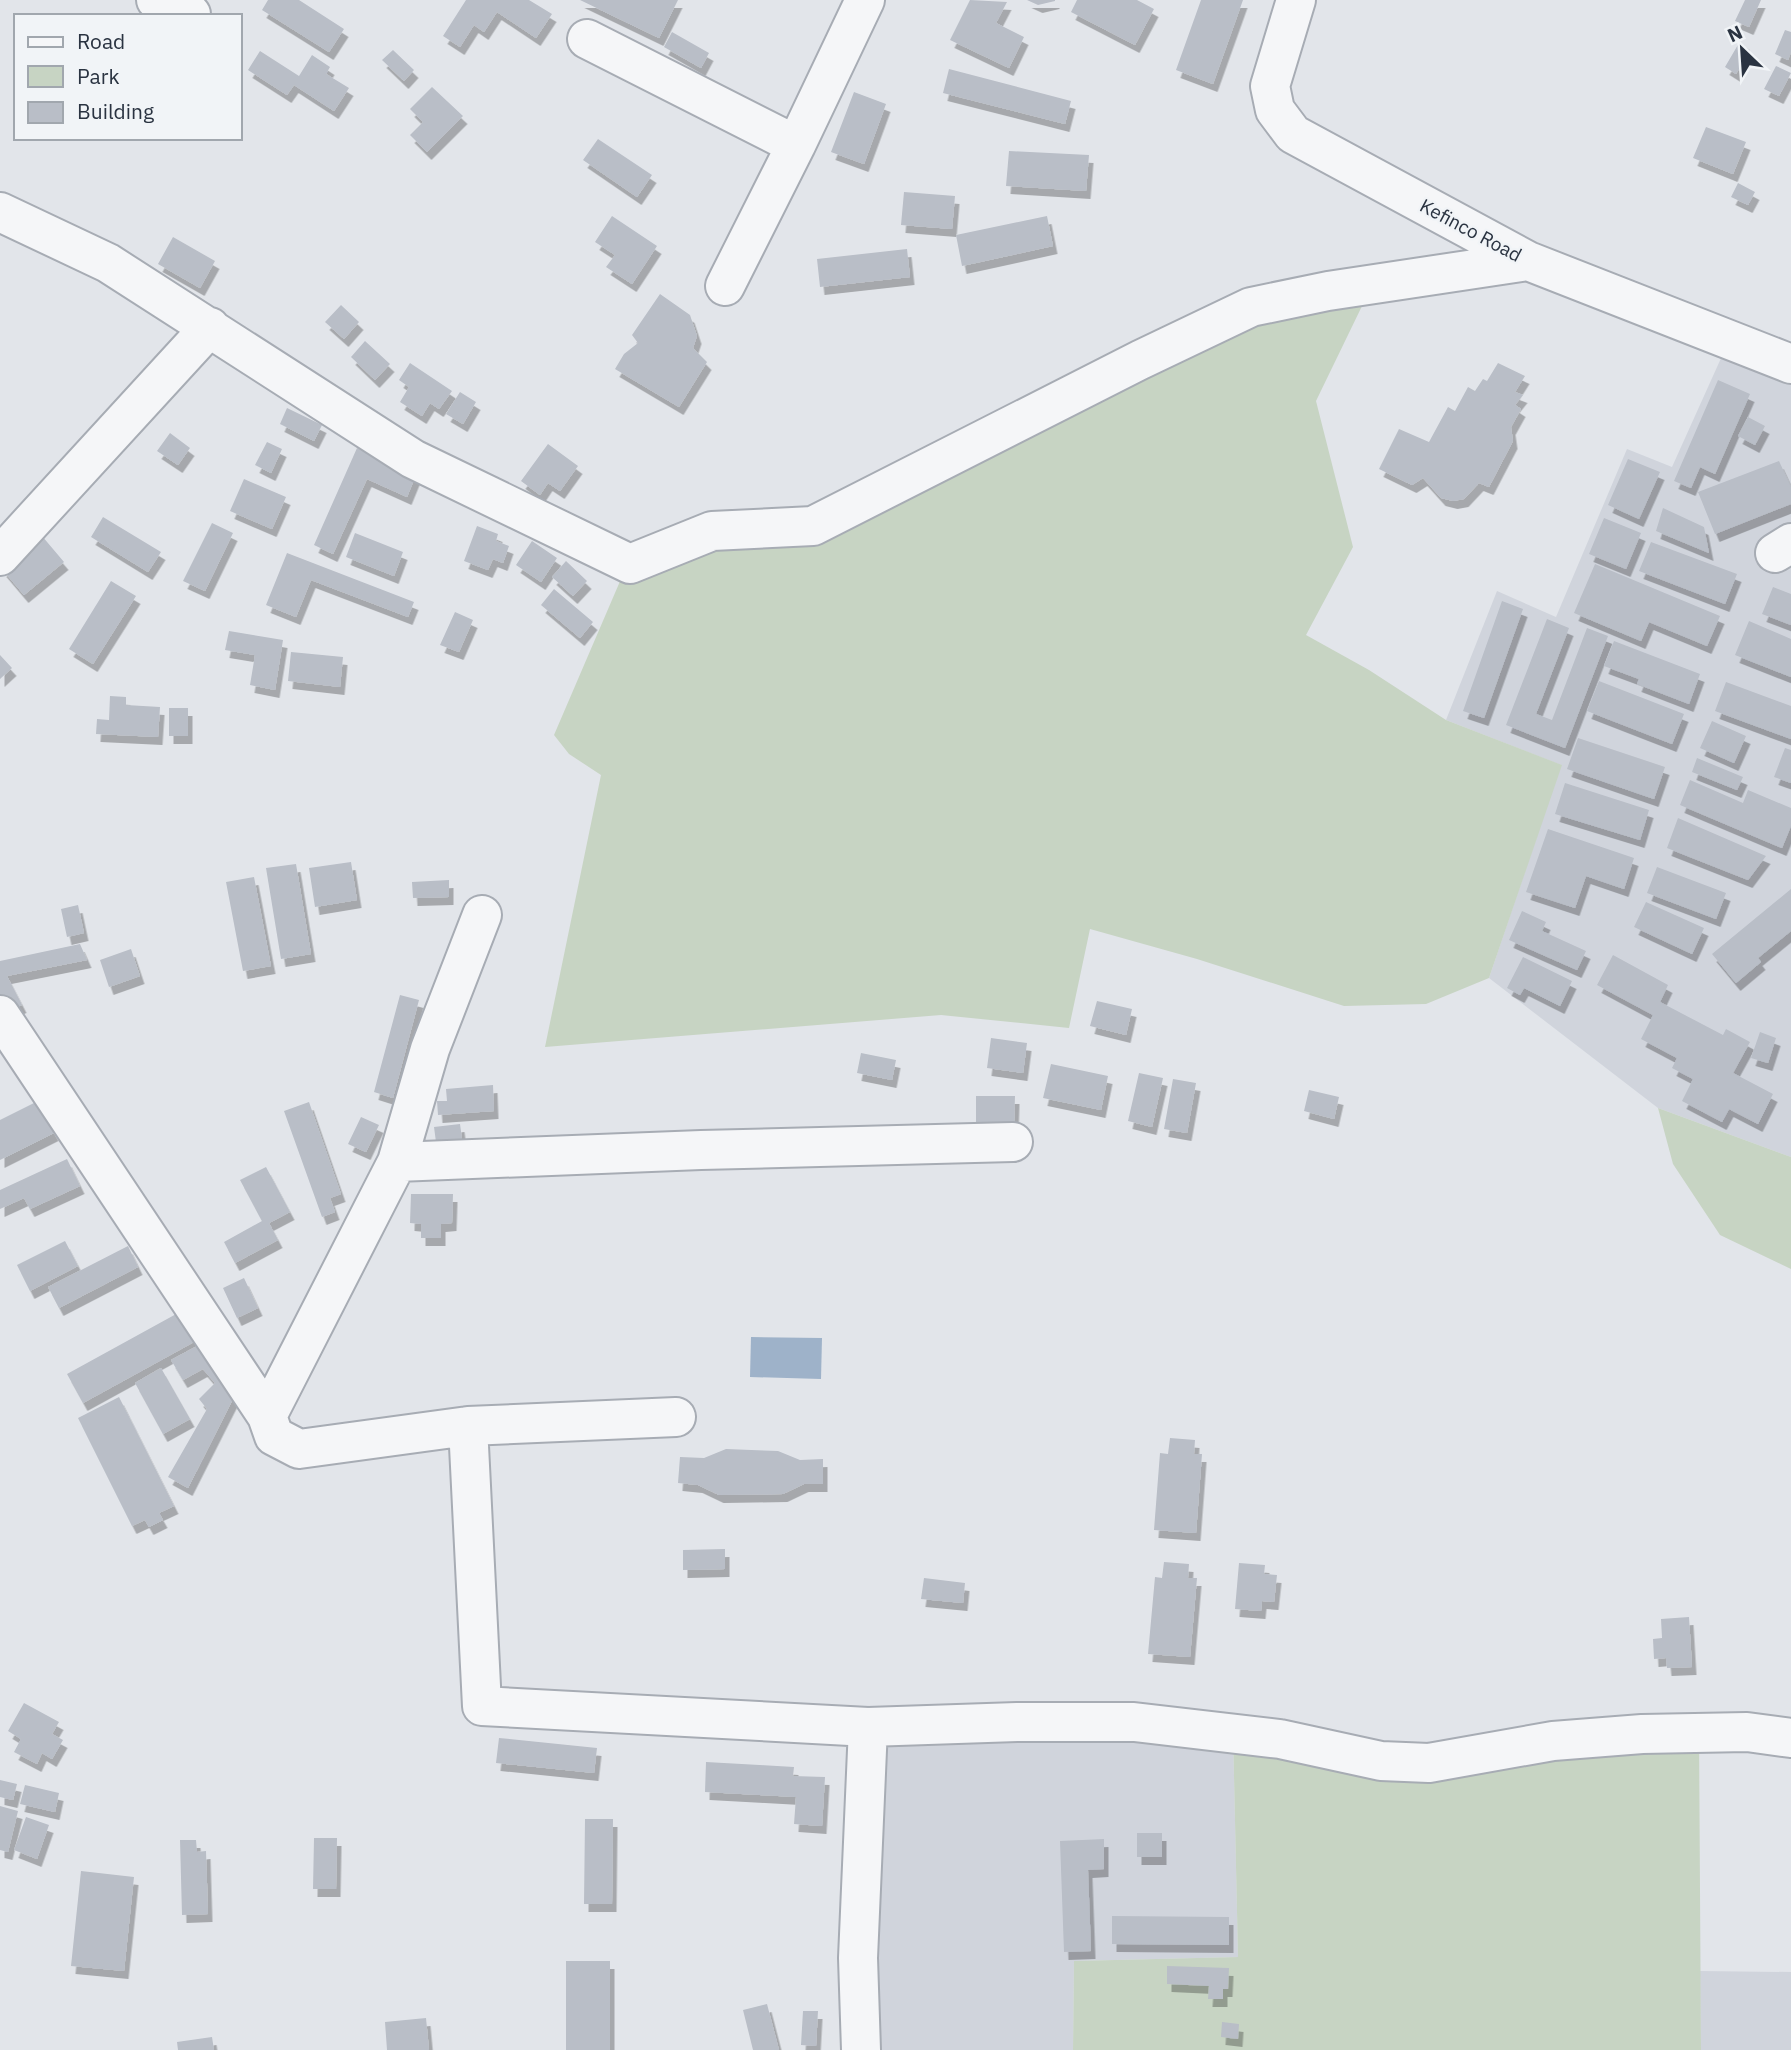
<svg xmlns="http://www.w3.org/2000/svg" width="1791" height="2050" viewBox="0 0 1791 2050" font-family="'IBM Plex Sans',sans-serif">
  <defs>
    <filter id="shadow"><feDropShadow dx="4.5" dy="8" stdDeviation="0" flood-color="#0004"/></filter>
  </defs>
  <rect width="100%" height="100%" fill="#e2e5ea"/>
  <path fill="#d0d4dc" d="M1731,336L1791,359V1157L1658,1108L1489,978L1561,765L1446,720L1497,591L1556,617L1627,449L1672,467Z
    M864,1724L1233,1731L1238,1957L1074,1961L1073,2050H867Z
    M1700,1971L1791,1972V2050H1701Z"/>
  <path fill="#c7d4c3" d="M1378,273L1316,401L1353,547L1306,635L1369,670L1446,720L1562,765L1489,978L1426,1004L1344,1006L1197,959L1090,929L1069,1028L941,1015L545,1047L601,775L569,754L554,735L633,551L813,516Z
    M1658,1108L1791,1157V1269L1720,1235L1673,1164Z
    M1699,1730L1701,2050H1073L1074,1961L1238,1957L1233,1731L1385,1759Z"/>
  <path fill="#9eb2c9" d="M751,1337L822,1338L821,1379L750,1377Z"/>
  <path fill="#b9bec7" filter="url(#shadow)" d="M268,0H299L344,29L329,52L262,10Z
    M466,0H529L552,14L536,38L497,12L484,32L474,25L460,47L443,36Z
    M580,0H678L659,38Z
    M970,0L1007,2L996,23L1024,37L1009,68L950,40Z
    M1027,0H1055V1L1038,5Z
    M1077,0H1137L1154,9L1135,45L1071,12Z
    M1201,0H1243L1213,84L1176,70Z
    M1745,0H1761L1749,27L1735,21Z
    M1785,30L1791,32V52L1788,60L1775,54Z
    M672,32L709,53L701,68L664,47Z
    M1739,43L1750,50L1736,74L1725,67Z
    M393,50L414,70L404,81L382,60Z
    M260,51L299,76L312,55L330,67L326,74L349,88L334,111L294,85L287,95L248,70Z
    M1776,66L1791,73L1779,96L1764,89Z
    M949,69L1071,101L1065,124L943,93Z
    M432,87L463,116L427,152L410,135L423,122L410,109Z
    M854,92L886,104L864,164L831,152Z
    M1706,127L1746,142L1733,174L1693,158Z
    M598,139L652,175L637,197L583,160Z
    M1009,151L1089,155L1086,191L1006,186Z
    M1738,183L1755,192L1748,205L1731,197Z
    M904,192L955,196L952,229L901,225Z
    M612,216L657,246L632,284L606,267L615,255L595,242Z
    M1047,216L1053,246L962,266L956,235Z
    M173,237L215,261L200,288L158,264Z
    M907,249L910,277L820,287L817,259Z
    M660,294L690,315L697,336L693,348L707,362L679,407L615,369L624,354L638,343L632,335Z
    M341,305L359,322L344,339L325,322Z
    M365,341L390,364L375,380L351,357Z
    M410,363L452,391L439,409L430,403L422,416L400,402L409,387L399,380Z
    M1498,363L1525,376L1515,392L1523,395L1515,405L1521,409L1511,427L1513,441L1489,487L1479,483L1464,499L1453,501L1441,498L1423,478L1412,485L1379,469L1399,429L1429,442L1448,407L1455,411L1468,387L1475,391L1483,379L1487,381Z
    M1718,380L1750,394L1715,474L1700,467L1691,488L1674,481Z
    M460,392L476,402L463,424L446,414Z
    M287,408L322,425L314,441L280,424Z
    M1748,417L1765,426L1755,445L1738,436Z
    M170,433L190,448L178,465L157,451Z
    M267,442L282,449L271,473L255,465Z
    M548,444L578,466L560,491L548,483L540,495L521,481Z
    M357,448L416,475L407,497L367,479L333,554L314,545Z
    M1628,459L1660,472L1639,519L1608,505Z
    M1779,461L1791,487V504L1715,534L1698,492Z
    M244,479L286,497L272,529L230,511Z
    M1663,508L1704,527L1709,553L1656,531Z
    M103,517L161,552L148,572L91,537Z
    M1604,518L1641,533L1626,569L1589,554Z
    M212,523L233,533L205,591L183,581Z
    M477,526L498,534L496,541L509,546L503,563L493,559L488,570L464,561Z
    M355,533L403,552L394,576L346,557Z
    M42,536L64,562L24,595L2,569Z
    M532,541L557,558L541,582L516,565Z
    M1651,542L1737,574L1725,604L1639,571Z
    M287,553L414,602L408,617L311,580L296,617L266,605Z
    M566,561L587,581L573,596L552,577Z
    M1595,564L1720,616L1707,646L1649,622L1641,641L1574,613Z
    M111,581L136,596L93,664L69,649Z
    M1773,587L1791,594V625L1762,614Z
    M554,589L593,622L580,638L541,605Z
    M1502,601L1523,609L1484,718L1463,711Z
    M455,612L473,620L459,652L440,645Z
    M1547,619L1569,628L1536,714L1552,720L1587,628L1608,636L1565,748L1506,725Z
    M1749,621L1791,639V677L1735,655Z
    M229,631L283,640L275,690L250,685L255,655L225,650Z
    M1614,641L1700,674L1689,704L1637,684L1639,679L1604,666Z
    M291,652L343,657L340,687L288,681Z
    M0,655L12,668L0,679Z
    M1599,681L1684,714L1672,744L1587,711Z
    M1726,682L1791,706V739L1715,711Z
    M110,696L126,697V705L160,707L158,737L96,734L97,719L109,720Z
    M169,708H188V736H169Z
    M1712,721L1746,736L1734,763L1700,748Z
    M1578,738L1665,767L1654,799L1567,769Z
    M1785,748L1791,750V783L1774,777Z
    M1697,758L1743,777L1737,790L1692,772Z
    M1690,780L1743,803L1748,790L1791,808V826L1782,848L1680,805Z
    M1565,783L1649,810L1640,840L1555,814Z
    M1678,818L1766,856L1748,880L1667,848Z
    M1548,829L1634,858L1624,889L1586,876L1575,908L1526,892Z
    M351,862L357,900L315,907L309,868Z
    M296,864L311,954L281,959L266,868Z
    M1657,867L1726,893L1716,919L1647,893Z
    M254,877L271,966L243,971L226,882Z
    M449,880V897L413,898L412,882Z
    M1791,889V931L1758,958L1761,962L1736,983L1712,954Z
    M1646,902L1704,928L1692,954L1634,927Z
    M78,905L84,933L67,937L61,909Z
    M1522,911L1546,922L1542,931L1586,951L1577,970L1509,940Z
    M80,944L87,960L7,976L22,1005L5,1012L0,1003V961Z
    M131,949L140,976L109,987L100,960Z
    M1613,955L1668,985L1660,1002L1723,1035L1726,1029L1750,1042L1733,1073L1773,1094L1758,1124L1729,1109L1722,1122L1682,1101L1693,1079L1672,1068L1677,1058L1641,1039L1653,1015L1597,985Z
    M1523,957L1572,981L1560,1006L1524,988L1520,995L1507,988Z
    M400,995L419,1000L393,1098L374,1092Z
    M1097,1001L1132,1009L1126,1035L1090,1026Z
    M1760,1032L1776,1038L1768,1063L1751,1058Z
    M991,1038L1027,1043L1023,1073L987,1068Z
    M861,1053L896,1060L892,1080L857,1073Z
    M1051,1064L1108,1076L1101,1110L1043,1098Z
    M1139,1073L1163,1078L1152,1127L1128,1121Z
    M1173,1079L1196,1083L1187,1133L1164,1129Z
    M493,1085L494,1111L438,1115L437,1101H447L446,1089Z
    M1309,1090L1339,1097L1334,1119L1304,1111Z
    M976,1096H1015L1014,1125H976Z
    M36,1102L54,1133L0,1160V1120Z
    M309,1102L341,1194L330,1198L335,1212L322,1217L284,1111Z
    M361,1117L379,1125L366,1152L348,1144Z
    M460,1124L462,1139L436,1142L434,1127Z
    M67,1159L80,1186L30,1209L24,1198L0,1209V1190Z
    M266,1167L290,1212L269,1223L278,1240L235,1263L224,1242L262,1221L240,1180Z
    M411,1194H453L452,1223L441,1224V1238H421V1224L410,1223Z
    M65,1241L78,1266L30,1291L17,1265Z
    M128,1246L138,1267L59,1308L48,1287Z
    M244,1278L258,1308L237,1318L223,1288Z
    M178,1313L194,1342L83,1403L67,1374Z
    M199,1345L236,1393L188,1488L168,1477L207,1409L199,1399L215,1383L203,1369L183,1380L171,1360Z
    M161,1368L190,1419L163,1434L135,1383Z
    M119,1397L174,1506L159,1513L163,1520L149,1527L145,1520L132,1526L78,1418Z
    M1170,1438L1195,1440L1194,1454H1202L1196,1533L1154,1530L1160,1453L1168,1454Z
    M726,1449L778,1451L800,1460L823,1459V1484H804L783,1494L719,1495L698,1485L678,1483L680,1457L704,1458Z
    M725,1549V1569L683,1570V1550Z
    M1164,1562L1189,1564L1188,1578H1197L1190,1657L1148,1654L1155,1577L1162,1578Z
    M1239,1563L1265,1565L1264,1574L1277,1575L1274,1602L1262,1601L1261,1611L1235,1609Z
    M924,1578L965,1583L963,1603L921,1599Z
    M1689,1617L1692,1667L1667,1668L1666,1658L1654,1659L1653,1639L1662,1638L1661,1619Z
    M24,1703L59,1722L52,1734L63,1740L52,1759L42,1753L37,1764L14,1752L21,1739L8,1731Z
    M499,1738L597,1748L594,1773L496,1763Z
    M706,1762L794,1767L793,1776L825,1777L822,1826L794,1824L796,1797L705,1792Z
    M0,1780L17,1784L13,1800L0,1797Z
    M25,1785L59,1793L55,1812L20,1804Z
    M0,1806L18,1811L8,1852L0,1850Z
    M26,1817L49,1825L37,1859L14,1850Z
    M585,1819H613L612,1904H584Z
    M1137,1833H1162V1857H1137Z
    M314,1838H337L336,1889H313Z
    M1104,1839V1869L1088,1870L1091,1951L1064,1952L1060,1841Z
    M180,1840H196L197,1852L206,1851L208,1914L182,1915Z
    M81,1871L134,1877L124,1971L71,1966Z
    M1112,1916L1229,1917V1945L1112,1944Z
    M566,1961H610V2050H566Z
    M1167,1966L1229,1968L1228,1989H1223V1999H1208L1209,1986L1167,1984Z
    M767,2004L779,2050H753L743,2010Z
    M803,2011H818L816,2046L801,2045Z
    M426,2018L429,2050H387L385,2022Z
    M1222,2022L1239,2024L1238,2039L1221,2037Z
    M212,2037L214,2050H178L177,2042Z"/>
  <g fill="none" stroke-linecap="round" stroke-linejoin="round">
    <g stroke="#a7acb4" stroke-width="42">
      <path id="minor" d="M156,0L191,14
        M1296,0L1270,86L1275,110L1293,134L1528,261L1791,364
        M587,39L796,145
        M0,212L108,263L413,459L630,564L712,531L813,526L1140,360L1251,307L1328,291L1528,261
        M725,286L796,145L865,0
        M1775,553L1791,543
        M0,556L210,327
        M0,1015L267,1416
        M1013,1142L701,1150L397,1162L267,1416L274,1436L299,1449L468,1426L482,1706L868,1727L1017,1722H1134L1280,1739L1381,1761L1429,1763L1553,1741L1642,1734L1747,1732L1791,1738
        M397,1162L430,1049L482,915
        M468,1426L676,1417
        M861,2050L858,1958L868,1727"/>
    </g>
    <use href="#minor" stroke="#f5f6f8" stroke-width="38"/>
  </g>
  <g text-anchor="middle" stroke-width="5" stroke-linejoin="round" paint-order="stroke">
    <g font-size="19" fill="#2a3341" stroke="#f1f4f7">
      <text transform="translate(1471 230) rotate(28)" y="7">Kefinco Road</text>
    </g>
  </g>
  <rect x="14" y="14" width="228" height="126" fill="#f1f4f7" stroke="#a1a7ae" stroke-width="2"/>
  <rect x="28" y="37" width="35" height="10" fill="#f5f6f8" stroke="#a1a7ae" stroke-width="2"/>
  <text x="77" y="49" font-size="21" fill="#2a3341">Road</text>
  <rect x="28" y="66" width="35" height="21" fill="#c7d4c3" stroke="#a1a7ae" stroke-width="2"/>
  <text x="77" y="84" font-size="21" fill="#2a3341">Park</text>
  <rect x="28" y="102" width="35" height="21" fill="#b9bec7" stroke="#a1a7ae" stroke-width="2"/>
  <text x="77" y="119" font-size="21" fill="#2a3341">Building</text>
  <g transform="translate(1742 49) rotate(335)" stroke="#f1f4f7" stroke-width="5" paint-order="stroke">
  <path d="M0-5L12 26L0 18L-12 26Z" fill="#2a3341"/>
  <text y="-10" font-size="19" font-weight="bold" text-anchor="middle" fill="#2a3341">N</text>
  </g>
</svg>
